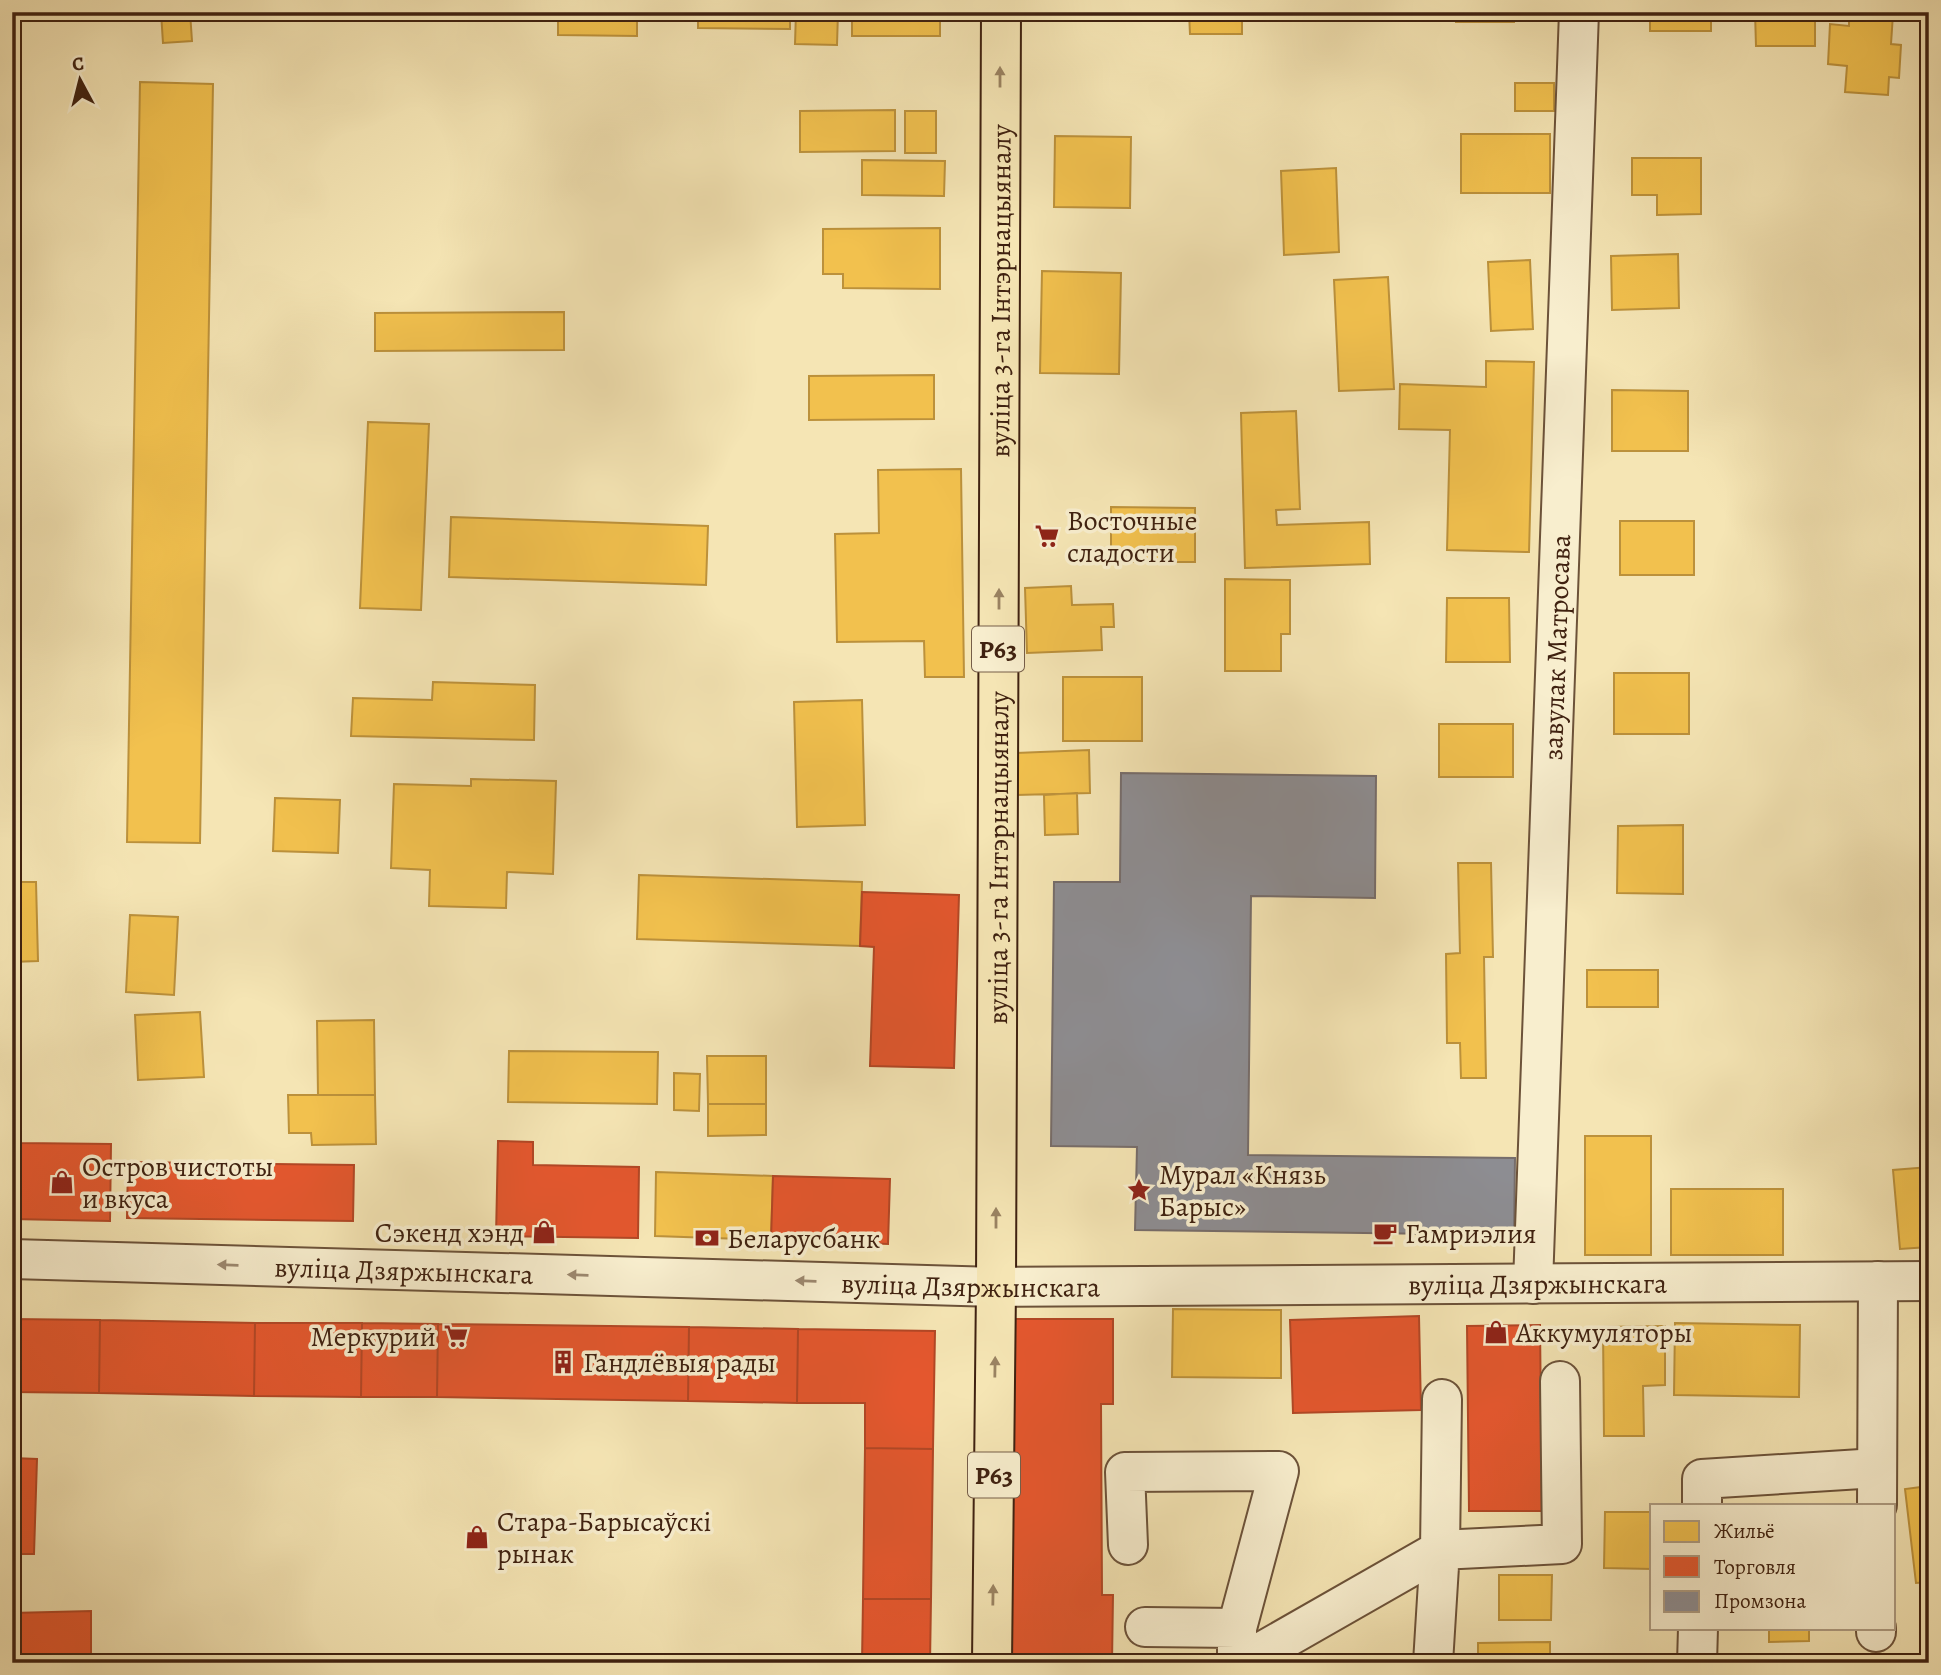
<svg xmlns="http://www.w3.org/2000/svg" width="1941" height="1675" viewBox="0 0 1941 1675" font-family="Alegreya,serif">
  <rect width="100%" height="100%" fill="#f5e5b4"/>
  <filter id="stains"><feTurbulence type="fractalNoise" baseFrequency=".00286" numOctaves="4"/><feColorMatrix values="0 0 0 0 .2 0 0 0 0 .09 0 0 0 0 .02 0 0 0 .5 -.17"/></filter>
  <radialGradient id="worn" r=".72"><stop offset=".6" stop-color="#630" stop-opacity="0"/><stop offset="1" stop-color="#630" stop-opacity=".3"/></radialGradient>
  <path fill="#f2c14e" stroke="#bc913b" stroke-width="2" d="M161,12H190L192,41L163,43Z
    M558,12H637V36L558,35Z
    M698,12H790V29L698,28Z
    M796,12H838L837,45L795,44Z
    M852,12H940V36H852Z
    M1038,12H1111V17H1038Z
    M1189,12H1242V34H1190Z
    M1320,12H1388V21H1320Z
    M1456,12H1514V22H1456Z
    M1650,12H1711V31H1650Z
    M1755,12H1815V46H1756Z
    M1849,12L1893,14L1891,44L1901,45L1899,78L1889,77L1888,95L1845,92L1847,66L1828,64L1830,24L1849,26Z
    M140,82L213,84L200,843L127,842Z
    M1515,83H1554V111H1515Z
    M895,110V151L800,152V111Z
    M905,111H936V153H905Z
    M1461,134H1550V193H1461Z
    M1055,136L1131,137L1130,208L1054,207Z
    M1632,158H1701V214L1657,215V195H1632Z
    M862,160L945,161L944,196L862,195Z
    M1336,168L1339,252L1284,255L1281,171Z
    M940,228V289L843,288V274H823V229Z
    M1678,254L1679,308L1612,310L1611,256Z
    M1530,260L1533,329L1491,331L1488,262Z
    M1042,271L1121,273L1119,374L1040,373Z
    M1388,277L1394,389L1339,391L1334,280Z
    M564,312V350L375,351V313Z
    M1486,361L1534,362L1529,552L1447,550L1450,430L1399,429L1400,384L1486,387Z
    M934,375V419L809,420V376Z
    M1612,390L1688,391V451H1612Z
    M1296,411L1300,509L1276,510L1277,525L1369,522L1370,564L1245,568L1241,413Z
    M368,422L429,424L421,610L360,608Z
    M961,469L964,677H925L924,641L837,642L835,534L879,533L878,470Z
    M1111,507L1195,508V562H1111Z
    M451,517L708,526L706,585L449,577Z
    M1620,521H1694V575H1620Z
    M1225,579L1290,580V634H1281V671H1225Z
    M1071,586L1072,605L1113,604L1114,627H1101L1102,650L1027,653L1025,588Z
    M1447,598H1509L1510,662H1446Z
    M1614,673H1689V734H1614Z
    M1063,677H1142V741H1063Z
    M433,682L535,685L534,740L351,736L353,698L432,700Z
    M862,700L865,825L797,827L794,702Z
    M1439,724H1513V777H1439Z
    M1089,750L1090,793L1014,795L1013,753Z
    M471,779L556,781L553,874L507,872L506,908L429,906L430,870L391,868L394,784L471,786Z
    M1077,793L1078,834L1045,835L1044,795Z
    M275,798L340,800L338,853L273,851Z
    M1683,825V894L1617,893L1618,826Z
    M1458,863H1491L1493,957H1484L1486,1078H1461L1460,1043H1447L1446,954L1460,953Z
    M639,875L862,882L860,946L637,939Z
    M12,882H36L38,961L12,962Z
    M130,915L178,917L174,995L126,992Z
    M1587,970H1658V1007H1587Z
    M200,1012L204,1077L138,1080L135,1015Z
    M374,1020L375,1095H318L317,1021Z
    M509,1051L658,1052L657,1104L508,1102Z
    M707,1056H766V1104H708Z
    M674,1073L700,1074L699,1111L674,1110Z
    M288,1095H375L376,1144L312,1145L311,1133H289Z
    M708,1104H766V1135L708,1136Z
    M1585,1136H1651V1255H1585Z
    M1929,1167V1247L1900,1249L1893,1170Z
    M656,1172L773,1176L771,1240L655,1236Z
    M1671,1189H1783V1255H1671Z
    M1173,1309L1281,1310V1378L1172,1377Z
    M1675,1323L1800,1325L1799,1397L1674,1395Z
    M1665,1326V1385L1643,1386L1644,1436H1604L1603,1327Z
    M1929,1486V1582L1916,1583L1905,1489Z
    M1605,1512H1652V1569L1604,1568Z
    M1499,1575H1552L1551,1620H1499Z
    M1769,1628H1809V1641L1769,1642Z
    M1550,1642V1663H1478V1643Z"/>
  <path fill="#e4572e" stroke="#b24725" stroke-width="2" d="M862,892L959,895L954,1068L870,1066L874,947L860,946Z
    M12,1118H20V1143L111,1144L110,1221L12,1219Z
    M498,1141L533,1142V1165L639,1167L638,1238L496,1236Z
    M128,1162L354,1165L353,1221L127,1218Z
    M773,1176L890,1179L888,1244L771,1240Z
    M1419,1316L1421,1410L1293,1413L1290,1320Z
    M12,1319L100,1320L99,1393L12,1392Z
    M1012,1319H1113V1404H1101L1102,1595H1113L1112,1663H1012Z
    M100,1320L255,1323L254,1396L99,1393Z
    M255,1323H362L361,1397L254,1396Z
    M362,1323L438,1324L437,1397H361Z
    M438,1324L689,1327L688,1401L437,1397Z
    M1540,1325L1542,1511H1469L1467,1326Z
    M689,1327L798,1329L797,1403L688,1401Z
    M798,1329L935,1331L933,1449L865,1448V1403H797Z
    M865,1448L933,1449L931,1599H863Z
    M12,1458L37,1459L34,1554H12Z
    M863,1599H931L930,1663H862Z
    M91,1611V1663H12V1613Z"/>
  <path fill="#8d8d92" stroke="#766d6b" stroke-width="2" d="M1121,773L1376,776L1375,898L1251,896L1248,1155L1515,1158L1514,1235L1135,1230L1137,1147L1051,1146L1054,882H1120Z"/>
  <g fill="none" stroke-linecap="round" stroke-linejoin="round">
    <g stroke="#6c5239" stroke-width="42">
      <g id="minor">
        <path id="s1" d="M12,1259L996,1287L1929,1281"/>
        <path id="s2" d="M1533,1284L1579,12"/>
        <path d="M1702,1505V1479L1877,1468"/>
        <path d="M1877,1505L1878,1281"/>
        <path d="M1128,1545L1125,1472L1279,1471L1237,1628"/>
        <path d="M1145,1627L1237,1628V1654"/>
        <path d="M1876,1632V1628"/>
        <path d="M1242,1663L1440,1550L1442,1399"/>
        <path d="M1433,1663L1440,1550L1562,1544L1560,1381"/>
        <path d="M1697,1663L1698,1628"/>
      </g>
    </g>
    <g stroke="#3f2110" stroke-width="42">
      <g id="major">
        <path id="s3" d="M992,1663L996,1287L1001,12"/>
      </g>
    </g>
    <use href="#minor" stroke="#f8eece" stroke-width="38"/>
    <use href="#major" stroke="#f5e5b4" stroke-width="38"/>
  </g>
  <defs><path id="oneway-solid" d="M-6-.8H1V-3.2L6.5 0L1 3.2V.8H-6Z" transform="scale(1.75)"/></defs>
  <g fill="#9a8362">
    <use href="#oneway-solid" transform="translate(1000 77) rotate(-90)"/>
    <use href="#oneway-solid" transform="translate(999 599) rotate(-90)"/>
    <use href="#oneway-solid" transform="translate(996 1218) rotate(-90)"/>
    <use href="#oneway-solid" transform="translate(995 1367) rotate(-89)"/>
    <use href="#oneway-solid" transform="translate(993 1595) rotate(-89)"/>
  </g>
  <g fill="#9c886f">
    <use href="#oneway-solid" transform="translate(228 1265) rotate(-178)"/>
    <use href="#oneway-solid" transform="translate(578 1275) rotate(-178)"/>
    <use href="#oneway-solid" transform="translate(806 1281) rotate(-178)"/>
  </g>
  <defs>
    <g id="supermarket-bare" transform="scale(1.89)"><path d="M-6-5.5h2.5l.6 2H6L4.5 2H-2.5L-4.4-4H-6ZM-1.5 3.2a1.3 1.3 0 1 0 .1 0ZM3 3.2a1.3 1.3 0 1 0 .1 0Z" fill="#8f2418" stroke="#f8eece" stroke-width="2.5" paint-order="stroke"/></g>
    <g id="shop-bare" transform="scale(1.89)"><path d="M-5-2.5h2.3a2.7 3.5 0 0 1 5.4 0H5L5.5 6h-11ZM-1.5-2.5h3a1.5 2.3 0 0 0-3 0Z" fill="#8f2418" stroke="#f8eece" stroke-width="2.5" paint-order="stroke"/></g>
    <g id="sight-bare" transform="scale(1.89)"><path d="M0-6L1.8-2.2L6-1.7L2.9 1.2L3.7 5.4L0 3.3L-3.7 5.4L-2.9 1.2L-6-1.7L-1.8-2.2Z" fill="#8f2418" stroke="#f8eece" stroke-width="2.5" paint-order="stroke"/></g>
    <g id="cafe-bare" transform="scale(1.89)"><path d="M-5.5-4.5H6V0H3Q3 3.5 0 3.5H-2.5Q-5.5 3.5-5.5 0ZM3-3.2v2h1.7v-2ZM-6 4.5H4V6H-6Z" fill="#8f2418" stroke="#f8eece" stroke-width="2.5" paint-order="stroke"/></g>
    <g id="bank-bare" transform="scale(1.89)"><path d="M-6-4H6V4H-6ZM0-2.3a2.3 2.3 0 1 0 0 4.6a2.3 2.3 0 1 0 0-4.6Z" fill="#8f2418" stroke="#f8eece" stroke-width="2.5" paint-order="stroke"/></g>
    <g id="building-bare" transform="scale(1.89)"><path d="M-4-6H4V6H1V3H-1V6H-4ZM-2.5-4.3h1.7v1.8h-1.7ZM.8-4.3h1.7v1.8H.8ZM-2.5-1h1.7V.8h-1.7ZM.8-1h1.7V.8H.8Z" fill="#8f2418" stroke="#f8eece" stroke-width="2.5" paint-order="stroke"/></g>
  </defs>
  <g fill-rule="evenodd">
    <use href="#supermarket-bare" x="1047" y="536"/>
    <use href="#shop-bare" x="62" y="1182"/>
    <use href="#sight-bare" x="1139" y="1190"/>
    <use href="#shop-bare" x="544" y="1232"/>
    <use href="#cafe-bare" x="1385" y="1233"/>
    <use href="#bank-bare" x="707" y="1238"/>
    <use href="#shop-bare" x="1496" y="1332"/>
    <use href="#supermarket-bare" x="456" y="1336"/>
    <use href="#building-bare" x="563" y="1362"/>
    <use href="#shop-bare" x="477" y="1537"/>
  </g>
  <g text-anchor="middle" stroke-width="7" stroke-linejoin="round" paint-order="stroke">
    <g fill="#f8eece" stroke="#765e49" stroke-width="2">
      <rect x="972" y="626.5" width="52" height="45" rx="5"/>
      <rect x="968" y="1452.5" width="52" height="45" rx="5"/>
    </g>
    <g font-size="26" font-weight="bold" fill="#3f2110">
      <text x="998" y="658">Р63</text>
      <text x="994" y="1484">Р63</text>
    </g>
    <g font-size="28" fill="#3f2110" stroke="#f8eece">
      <text dy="10" stroke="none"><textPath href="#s3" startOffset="1372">вуліца 3-га Інтэрнацыяналу</textPath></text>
      <text dy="10" stroke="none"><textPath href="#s2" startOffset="637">завулак Матросава</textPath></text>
      <text dy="10" stroke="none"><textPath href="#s3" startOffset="805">вуліца 3-га Інтэрнацыяналу</textPath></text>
      <text dy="10" stroke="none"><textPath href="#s1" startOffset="392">вуліца Дзяржынскага</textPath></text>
      <text dy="10" stroke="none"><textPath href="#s1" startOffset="959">вуліца Дзяржынскага</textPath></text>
      <text dy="10" stroke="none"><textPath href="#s1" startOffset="1526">вуліца Дзяржынскага</textPath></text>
    </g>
    <g font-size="28" fill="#3f2110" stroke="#f8eece" text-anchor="start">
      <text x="1067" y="530">Восточные<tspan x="1067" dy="32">сладости</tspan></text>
      <text x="82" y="1176">Остров чистоты<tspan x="82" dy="32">и вкуса</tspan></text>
      <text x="1159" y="1184">Мурал «Князь<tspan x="1159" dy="32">Барыс»</tspan></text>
      <text x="524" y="1242" text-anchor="end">Сэкенд хэнд</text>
      <text x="1405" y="1243">Гамриэлия</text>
      <text x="727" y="1248">Беларусбанк</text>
      <text x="1516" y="1342">Аккумуляторы</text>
      <text x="436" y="1346" text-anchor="end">Меркурий</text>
      <text x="583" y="1372">Гандлёвыя рады</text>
      <text x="497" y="1531">Стара-Барысаўскі<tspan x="497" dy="32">рынак</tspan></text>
    </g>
  </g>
  <rect width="1941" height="1675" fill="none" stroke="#f5e5b4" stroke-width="42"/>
  <rect x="14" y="14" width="1913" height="1647" fill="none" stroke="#3f2110" stroke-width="3.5"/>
  <rect x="21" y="21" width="1899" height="1633" fill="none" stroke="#3f2110" stroke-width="2"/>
  <rect x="1650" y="1504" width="245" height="126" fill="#f8eece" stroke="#ae9c82" stroke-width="2"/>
  <rect x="1664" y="1521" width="35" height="21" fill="#f2c14e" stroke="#ae9c82" stroke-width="2"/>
  <text x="1714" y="1538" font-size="21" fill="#3f2110">Жильё</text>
  <rect x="1664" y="1556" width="35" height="21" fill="#e4572e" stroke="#ae9c82" stroke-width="2"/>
  <text x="1714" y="1574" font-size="21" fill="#3f2110">Торговля</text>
  <rect x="1664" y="1591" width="35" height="21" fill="#8d8d92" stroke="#ae9c82" stroke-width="2"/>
  <text x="1714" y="1608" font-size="21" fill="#3f2110">Промзона</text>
  <g transform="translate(80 80) rotate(353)" stroke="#f8eece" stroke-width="5" paint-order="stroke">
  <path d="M0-5L12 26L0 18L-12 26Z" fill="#3f2110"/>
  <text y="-10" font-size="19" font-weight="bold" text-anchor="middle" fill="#3f2110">С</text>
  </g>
  <rect width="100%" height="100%" filter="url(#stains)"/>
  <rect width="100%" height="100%" fill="url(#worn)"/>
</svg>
